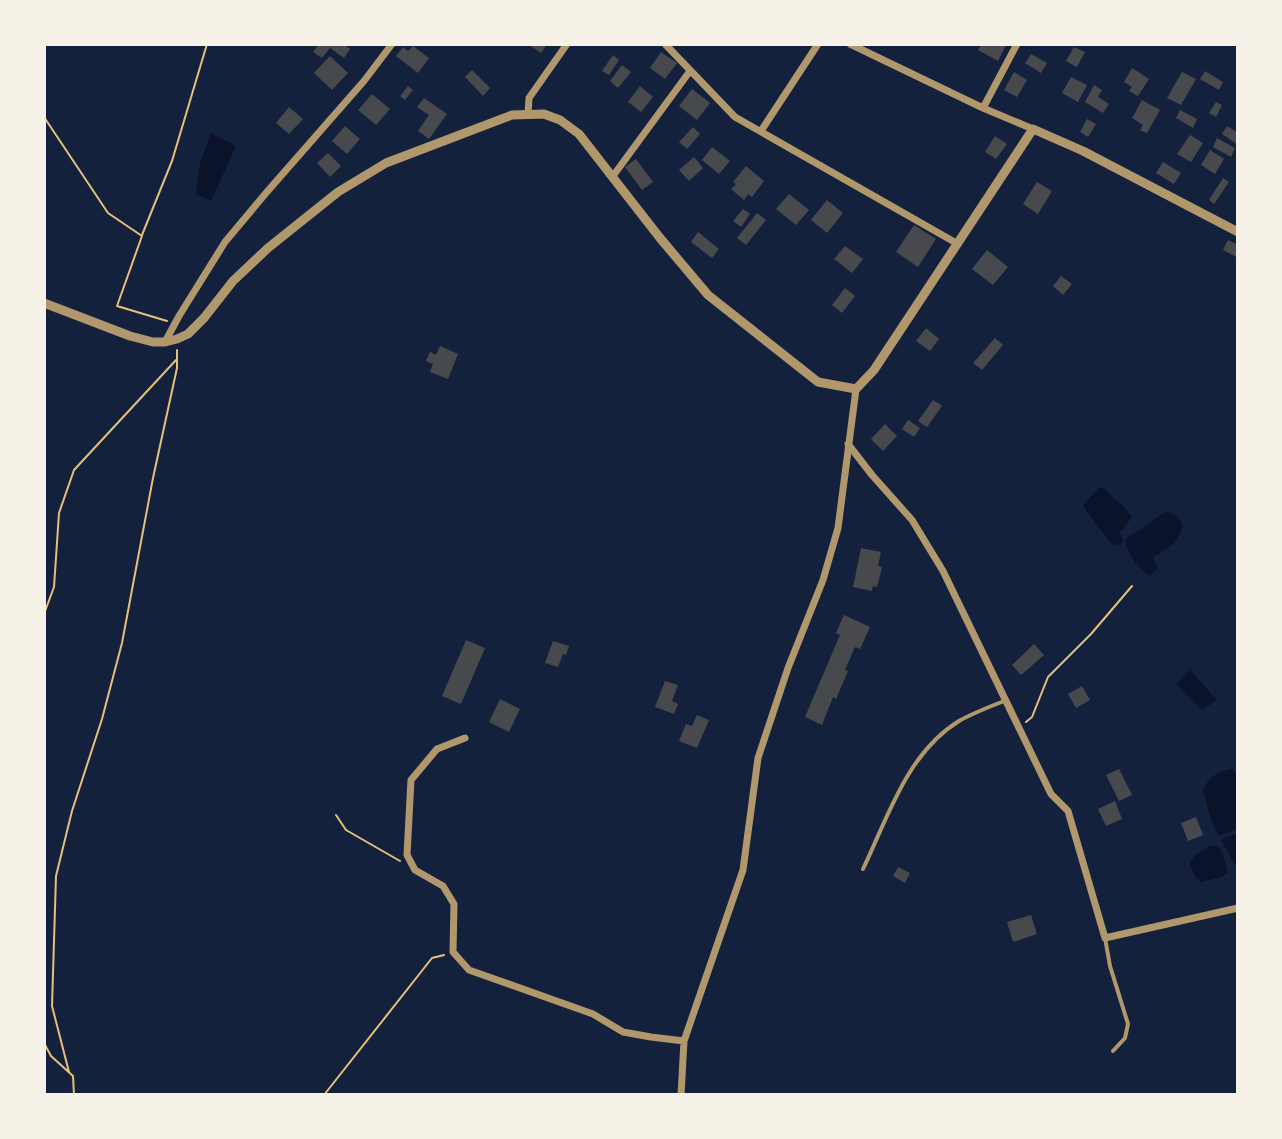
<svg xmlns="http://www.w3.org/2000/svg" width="1282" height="1139" viewBox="0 0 1282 1139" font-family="Lato,sans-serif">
  <rect width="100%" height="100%" fill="#14213d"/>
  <path fill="#0b132b" d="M211,133L236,146L211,201L196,194L200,163Z
    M1102,487L1126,509L1132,517L1120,533L1123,539L1122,544C1117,546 1114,546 1110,542L1084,508V504L1099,488Z
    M1165,512C1174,512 1178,517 1183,524C1181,539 1167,551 1153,557L1158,568L1150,576C1139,569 1126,553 1126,539Z
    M1190,670L1217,700L1202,710L1176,684Z
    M1232,769L1238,775V829L1218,836L1210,817L1203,789C1210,776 1217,772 1232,769Z
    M1238,833V870L1221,840Z
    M1209,846H1217L1222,851L1228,872L1222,877L1201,882L1194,875L1190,864L1195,855Z"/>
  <path fill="#48494c" d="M319,44H343L350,49L344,58L330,48L322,58L313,52Z
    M528,44H547L541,53Z
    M982,44H1004L1006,45L998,61L978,50Z
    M413,46L429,58L418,73L396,56L403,47L408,51Z
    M1074,47L1085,52L1077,67L1066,61Z
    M661,52L677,63L665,79L650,68Z
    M1031,54L1047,63L1041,73L1025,63Z
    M613,55L619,60L609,75L602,71Z
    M330,56L348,73L332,90L314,73Z
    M622,65L631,72L618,88L610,81Z
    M1132,68L1149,79L1138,96L1129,91L1132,87L1124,82Z
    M472,70L490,88L483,96L465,77Z
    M1205,71L1223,82L1219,90L1200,79Z
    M1014,72L1027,80L1017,97L1004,90Z
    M1182,72L1196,79L1181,105L1167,98Z
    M1071,77L1087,85L1078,102L1062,93Z
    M1094,85L1102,90L1098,97L1109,104L1103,113L1085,102Z
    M408,86L413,90L405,100L400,96Z
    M640,86L653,97L641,112L628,102Z
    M692,89L710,103L697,120L679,106Z
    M372,94L390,109L376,125L358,110Z
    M424,98L447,114L429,139L418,131L429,115L417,107Z
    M1142,100L1160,110L1147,133L1140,130L1143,125L1132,118Z
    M1216,102L1222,105L1216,117L1209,113Z
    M289,107L303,119L289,134L276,123Z
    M1180,110L1197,119L1193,128L1176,118Z
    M1087,119L1096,124L1088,137L1080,132Z
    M345,126L360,139L347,154L332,141Z
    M1227,126L1238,133V145L1222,134Z
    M693,127L700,134L687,149L679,142Z
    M1190,135L1203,143L1191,162L1177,154Z
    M995,136L1007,144L996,159L985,152Z
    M1217,138L1235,148L1231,157L1213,147Z
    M712,147L730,161L719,174L702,160Z
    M1210,150L1224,159L1215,174L1201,165Z
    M328,153L341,166L330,177L317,163Z
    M694,157L703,168L689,181L679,170Z
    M636,159L653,182L642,190L625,167Z
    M1163,162L1181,173L1174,184L1156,173Z
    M746,166L764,181L752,197L748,194L744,200L731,189L736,184L733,182Z
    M1223,178L1229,182L1214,204L1209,200Z
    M1037,182L1052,191L1038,214L1023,204Z
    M789,194L809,210L796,225L776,209Z
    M827,200L843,213L827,233L811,220Z
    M743,209L750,214L741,227L733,221Z
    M757,213L766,220L746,245L737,238Z
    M914,225L936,239L918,267L896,252Z
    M698,232L719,249L712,258L691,242Z
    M1228,240L1238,245V258L1223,250Z
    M845,246L863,259L852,273L834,259Z
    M987,250L1008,267L993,285L972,269Z
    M1061,276L1072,284L1063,295L1053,286Z
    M845,288L855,296L842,313L832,305Z
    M926,328L939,339L930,351L916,341Z
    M995,338L1003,345L982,370L973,363Z
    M440,346L458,354L448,379L430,372L433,364L426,361L430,352L436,355Z
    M933,400L942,406L927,427L918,421Z
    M908,420L920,428L914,437L902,429Z
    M885,424L897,436L883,451L871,439Z
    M861,548L881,552L878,566L882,567L877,587L873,586L872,591L853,587Z
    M844,615L870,627L860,649L855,647L845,670L848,671L836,699L833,697L822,725L805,717L840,635L836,633Z
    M466,640L485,648L461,704L442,696Z
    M553,641L569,646L566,655L563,654L558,667L545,663Z
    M1034,644L1044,655L1021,675L1012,665Z
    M665,681L678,685L672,701L678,704L674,714L655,707Z
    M1082,686L1090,700L1076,708L1068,694Z
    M500,699L520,709L509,732L489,722Z
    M697,715L709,720L697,748L679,741L686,724L692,726Z
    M1119,769L1132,795L1119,801L1106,775Z
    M1115,801L1122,819L1106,826L1098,809Z
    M1196,817L1203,835L1188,841L1181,823Z
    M898,867L910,873L905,883L893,876Z
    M1031,915L1037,934L1013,942L1007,922Z"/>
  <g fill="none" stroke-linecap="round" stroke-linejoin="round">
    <path stroke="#e5c07b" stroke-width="2" d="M44,117L108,213L142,236L117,306L167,321
      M142,235L172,161L207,44
      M44,614L54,587L59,513L74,470L176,360
      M1026,722L1032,717L1048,677L1091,634L1132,586
      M336,815L346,830L400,861
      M44,1043L51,1056L73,1076L74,1095
      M69,1072L52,1006L56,876L72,811L102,719L122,643L153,478L177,368V350
      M324,1095L432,958L444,955"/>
    <path stroke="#b1986c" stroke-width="4" d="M863,869C888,817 907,753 959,721C973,713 989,707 1004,701
      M1105,938L1110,966L1128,1024L1125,1038L1113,1051"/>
    <path stroke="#b1986c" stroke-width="7" d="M665,44L735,117L958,244
      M850,44L983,108L1033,129
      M983,108L1017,44
      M528,115L529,98L567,44
      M761,131L818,44
      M613,176L690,71
      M165,342L179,316L225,242L266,193L364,81L392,44
      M848,444L872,475L912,520L943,571L1051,794L1068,811L1105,938L1238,908
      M465,738L437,749L411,780L407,855L415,870L443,886L454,904L453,952L469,970L593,1014L623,1032L651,1037L684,1041
      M681,1095L684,1041L743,870L758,758L788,668L823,580L838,528L856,389"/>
    <path stroke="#b1986c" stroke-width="9" d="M44,303L130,336L153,342H165L177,339L188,334L204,318L233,281L268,248L338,192L386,163L512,115L544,114L560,120L579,134L660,238L708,295L818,382L856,389L874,370L1033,129L1083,151L1238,232"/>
  </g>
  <rect width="1282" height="1139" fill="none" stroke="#f6f1e7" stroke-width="92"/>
</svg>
